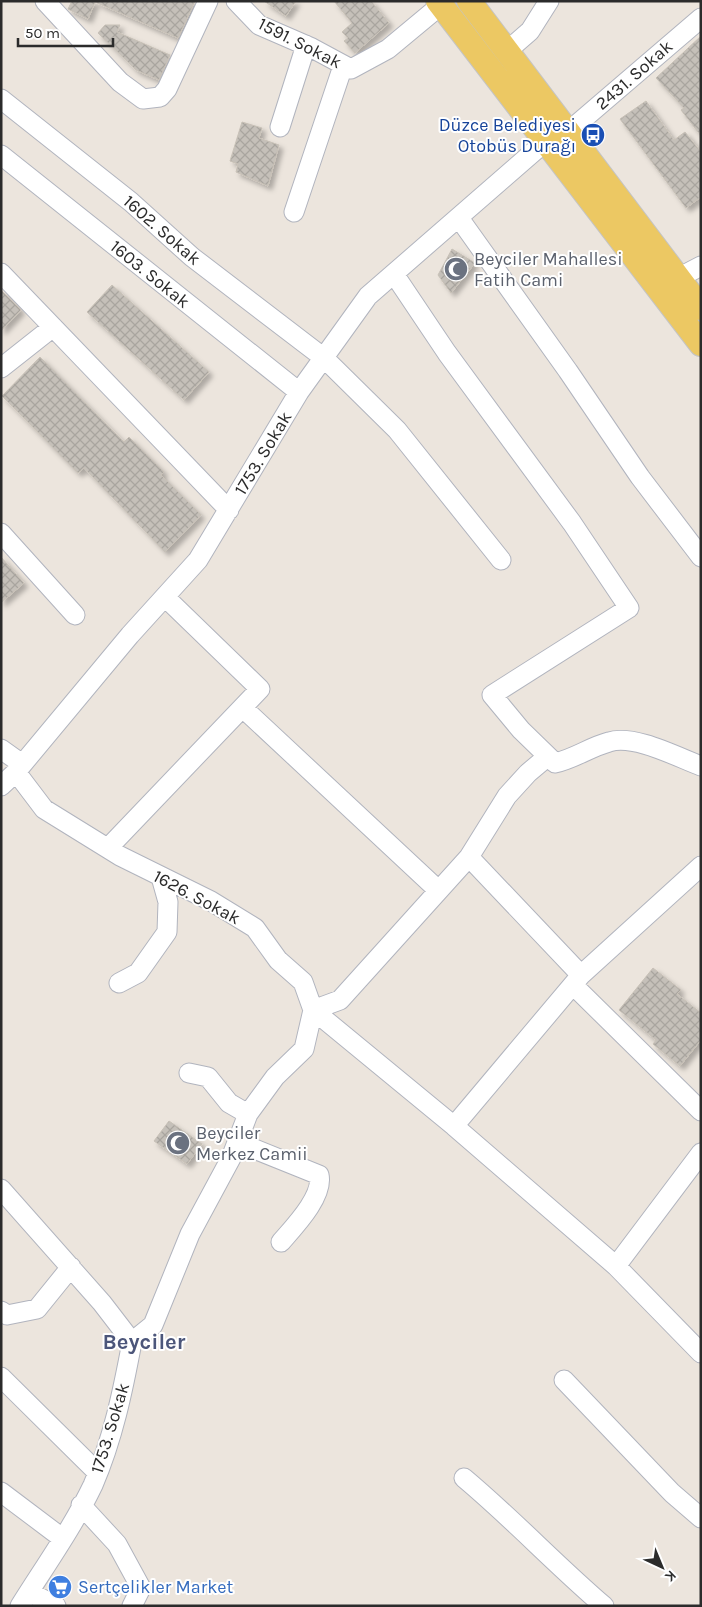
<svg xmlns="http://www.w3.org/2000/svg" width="702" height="1607" viewBox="0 0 702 1607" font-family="Karla,sans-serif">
  <defs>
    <pattern id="building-cross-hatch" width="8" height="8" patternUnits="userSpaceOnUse" patternTransform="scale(1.25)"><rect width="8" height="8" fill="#c5c0b9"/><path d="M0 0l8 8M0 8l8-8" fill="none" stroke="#a9a59f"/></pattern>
    <filter id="shadow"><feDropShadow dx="4" dy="4" stdDeviation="2.5" flood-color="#0004"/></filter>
  </defs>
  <rect width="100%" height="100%" fill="#ece5dd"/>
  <path fill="url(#building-cross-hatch)" stroke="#c8c1b7" filter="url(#shadow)" d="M72,1H195L178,38L95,2L88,19L68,9Z
    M264,1H296L286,16Z
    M334,1H371L389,23L355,53L344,41L348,38L342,32L352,23Z
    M105,25H120L117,32L170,55L159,80L136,70L98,33Z
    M701,36V136L681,110L684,108L656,78Z
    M646,101L674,140L685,132L701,152V197L686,208L620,119Z
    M242,122L262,128L259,138L279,145L268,186L236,172L238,164L230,161Z
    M452,249L475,263L451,293L438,275Z
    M112,285L209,372L184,400L87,312Z
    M1,290L21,310L1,331Z
    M40,357L124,442L129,437L164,472L161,475L201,515L165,552L84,468L78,473L2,396Z
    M1,557L24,583L1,603Z
    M653,968L681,990L677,994L701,1013V1040L680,1066L653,1044L656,1040L619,1010Z
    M169,1121L202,1144L187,1164L154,1141Z"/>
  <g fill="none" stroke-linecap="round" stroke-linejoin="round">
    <g stroke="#b1b4be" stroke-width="21">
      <path id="minor" d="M45,1L120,82L143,99L160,97L167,89L208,1
        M236,1L259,25L312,48L351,69L388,49L441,5
        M507,51L530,31L549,1
        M1,99L131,202L192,257L324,358L397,430L501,560
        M280,127L306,45
        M568,132L701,18
        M1,155L299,392
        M294,212L343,66
        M459,218L568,371L640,477L701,557
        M1,273L229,510
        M394,274L447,353L572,523L629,608L492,695L521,730L555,763C574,759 590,747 609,742C634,734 677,757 701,766
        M678,278L701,266
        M1,368L53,327
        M1,533L75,615
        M243,708L438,890
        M1,749L22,764
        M16,772L44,809L120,856L211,901L255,928L278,960L303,982L313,1010L304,1049L275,1077L248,1114L231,1158L190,1234L153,1325L132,1342
        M1,786L16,772L130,635L198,560L299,392L368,296L546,141
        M108,848L260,689L165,597
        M469,857L581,975
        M119,983L138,973L167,932L168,902L161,877
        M573,985L701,1111
        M313,1010L454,1126L616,1266L701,1353
        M313,1010L340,1000L469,857L507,796L528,773L547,757
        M189,1073L208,1077L229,1103L248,1114
        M454,1126L581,975L701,866
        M237,1142L319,1175C324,1196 294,1227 281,1242
        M1,1189L102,1303L132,1342C123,1390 113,1439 93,1485C73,1527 45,1566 20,1606
        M616,1266L701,1153
        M1,1311L7,1315L37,1309L71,1267
        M1,1377L97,1472
        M564,1380L672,1493L701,1518
        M464,1478C513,1519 556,1565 604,1606
        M1,1492L62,1538
        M81,1505L117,1544L141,1588L132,1606
        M29,1592L56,1606"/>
    </g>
    <g stroke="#c4c4c4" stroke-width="26">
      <path id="major" d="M438,1L701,344
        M469,1L701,308"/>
    </g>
    <use href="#minor" stroke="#fff" stroke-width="19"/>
    <use href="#major" stroke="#ecc863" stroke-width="24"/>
  </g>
  <defs>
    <g id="bus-disc" transform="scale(1.25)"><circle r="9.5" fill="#1a4fb4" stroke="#fff"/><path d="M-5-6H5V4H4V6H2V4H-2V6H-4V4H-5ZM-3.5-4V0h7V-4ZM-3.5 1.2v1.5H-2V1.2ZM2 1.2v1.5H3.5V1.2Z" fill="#fff"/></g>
    <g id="mosque-disc" transform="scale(1.25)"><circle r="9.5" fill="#6b7280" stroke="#fff"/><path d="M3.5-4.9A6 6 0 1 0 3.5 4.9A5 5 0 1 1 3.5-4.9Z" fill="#fff"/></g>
    <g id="supermarket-disc" transform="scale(1.25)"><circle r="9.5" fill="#3f7fe0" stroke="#fff"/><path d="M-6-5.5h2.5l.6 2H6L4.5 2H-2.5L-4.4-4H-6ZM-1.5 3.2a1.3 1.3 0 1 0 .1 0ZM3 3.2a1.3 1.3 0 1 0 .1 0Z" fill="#fff"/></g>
  </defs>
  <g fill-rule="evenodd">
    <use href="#bus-disc" x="593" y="135"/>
    <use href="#mosque-disc" x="456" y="269"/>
    <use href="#mosque-disc" x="178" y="1143"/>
    <use href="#supermarket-disc" x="60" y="1587"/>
  </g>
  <g text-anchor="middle" stroke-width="4" stroke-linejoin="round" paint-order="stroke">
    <g font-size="18" fill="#2b2b2b" stroke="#fff">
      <text transform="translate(300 43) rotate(27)" y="6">1591. Sokak</text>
      <text transform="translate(634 75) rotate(-41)" y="6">2431. Sokak</text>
      <text transform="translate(162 230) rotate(41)" y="6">1602. Sokak</text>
      <text transform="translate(150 274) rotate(39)" y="6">1603. Sokak</text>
      <text transform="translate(263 453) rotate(-59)" y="6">1753. Sokak</text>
      <text transform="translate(197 897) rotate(28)" y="6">1626. Sokak</text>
      <text transform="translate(110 1428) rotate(-73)" y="6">1753. Sokak</text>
    </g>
    <g font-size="18" fill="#164399" stroke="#fff" text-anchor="end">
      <text x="576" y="131">Düzce Belediyesi<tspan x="576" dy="21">Otobüs Durağı</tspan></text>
    </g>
    <g font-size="18" fill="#5b616d" stroke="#fff" text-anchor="start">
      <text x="474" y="265">Beyciler Mahallesi<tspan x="474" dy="21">Fatih Cami</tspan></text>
      <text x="196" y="1139">Beyciler<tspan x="196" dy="21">Merkez Camii</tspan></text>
    </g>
    <g font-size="18" fill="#366cbe" stroke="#fff" text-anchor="start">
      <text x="78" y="1593">Sertçelikler Market</text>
    </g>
    <g font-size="22" font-weight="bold" fill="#4c567a" stroke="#fff">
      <text x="144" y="1349">Beyciler</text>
    </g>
  </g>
  <rect width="702" height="1607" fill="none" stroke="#2b2b2b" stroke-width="5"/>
  <g transform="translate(662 1567) rotate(136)" stroke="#ffffff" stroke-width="4" paint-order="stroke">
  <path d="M0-4L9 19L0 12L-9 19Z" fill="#2b2b2b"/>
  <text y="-8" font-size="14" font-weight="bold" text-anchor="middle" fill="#2b2b2b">K</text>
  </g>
  <path d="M18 38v8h95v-8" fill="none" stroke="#2b2b2b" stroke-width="2.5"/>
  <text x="25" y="38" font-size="15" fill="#2b2b2b" stroke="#ffffff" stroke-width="4" paint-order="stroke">50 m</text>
</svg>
